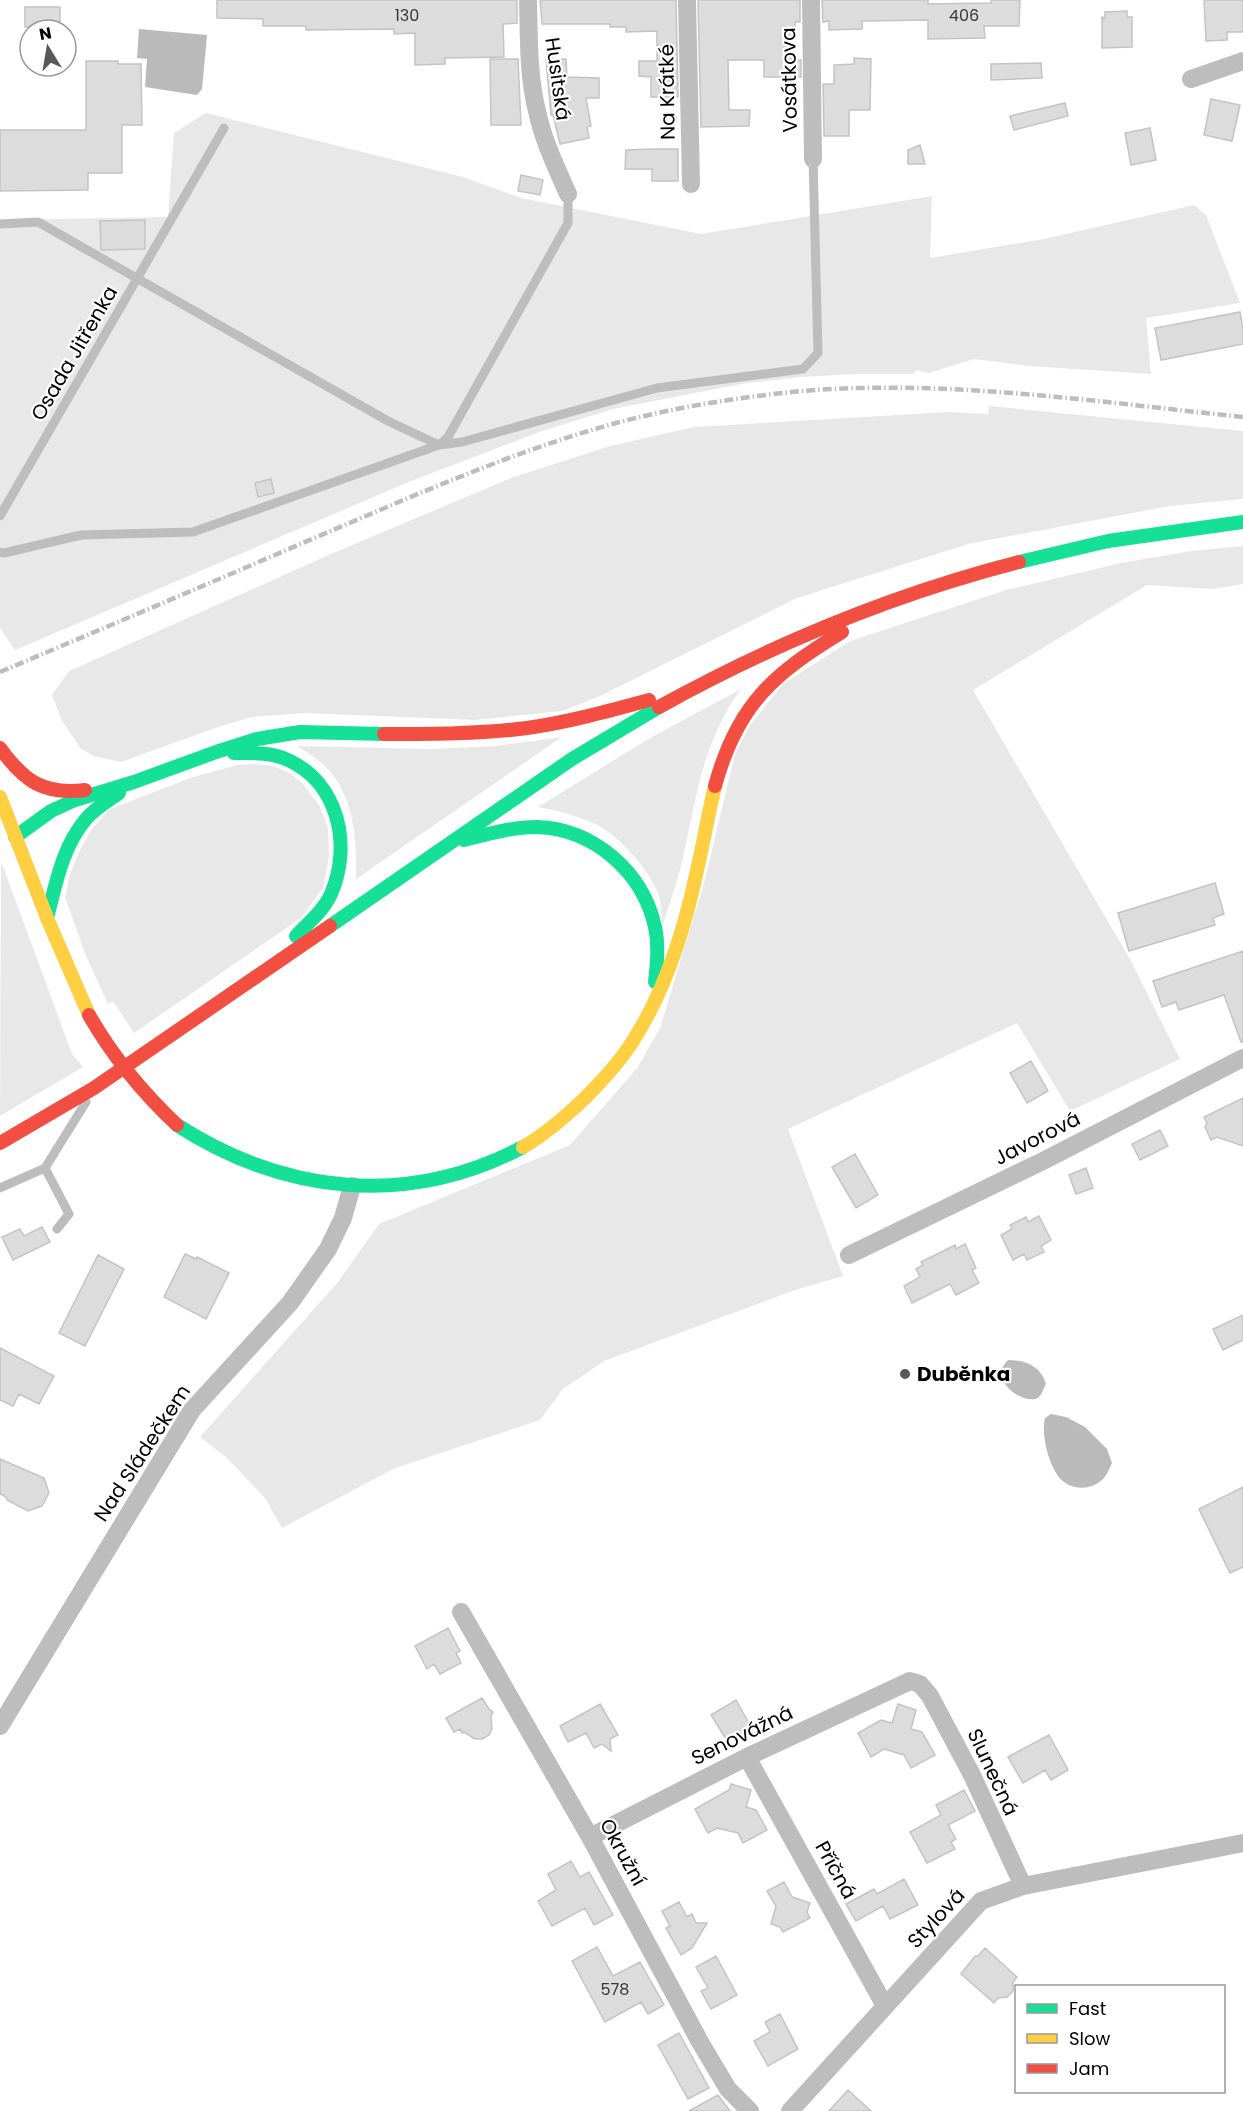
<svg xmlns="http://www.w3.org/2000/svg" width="1243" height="2111" viewBox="0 0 1243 2111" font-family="Poppins,sans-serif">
  <rect width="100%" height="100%" fill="#fff"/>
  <path fill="#e8e8e8" d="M206,113L463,177L521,198L701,234L932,196L930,258L1044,239L1194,205L1206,215L1240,303L1146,318L1151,374L1029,366L974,359L929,373L917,370L912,374H858L800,377L741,384L613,409L542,431L411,481L15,650L0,628V220L168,217L174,133Z
    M989,406L1243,431V499L1170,506L968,544L797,598L598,697L562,711L475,720L305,713L252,717L215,728L121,762L94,756L81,749L61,719L52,695L69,671L331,554L511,478L610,446L694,427L949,412L988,414Z
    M1243,546V584L1213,589L1147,585L973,690L1131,961L1180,1059L1070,1111L1017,1023L788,1129L843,1276L795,1290L604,1361L563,1389L540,1420L395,1468L282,1528L265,1498L226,1457L200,1437L338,1282L379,1224L570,1145L638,1067L660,1028L703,887L735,754L750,725L783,684L850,641L1006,590L1121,563L1191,551Z
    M741,689C703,741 697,795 683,857C678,881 669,904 662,928C662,918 661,909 660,900C654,873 616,832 591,822C574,815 556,810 538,807L650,738Z
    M562,737L356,879C357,839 354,789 320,762C313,756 305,751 297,746L432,749L496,746Z
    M255,764L273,766L290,773L303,784L319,805L328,828L329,857L323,888L301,918L134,1033L113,1001L108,1004L86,956L65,897L70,874L78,854L91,830L110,809L190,778L237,765Z
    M1,861L72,1054L83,1067L0,1116Z"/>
  <path fill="#bababa" d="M139,29L207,35L202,89L197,95L145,87L147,59L137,58Z
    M1008,1360C1026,1360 1041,1366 1046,1384C1044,1388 1042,1394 1039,1397C1027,1407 986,1382 1008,1360Z
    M1051,1414L1066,1417L1085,1427L1107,1449L1112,1463C1109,1469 1107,1475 1103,1479C1090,1492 1068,1490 1058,1476C1048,1462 1041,1434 1045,1418Z"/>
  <path fill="#dcdcdc" stroke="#c4c4c4" stroke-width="1.5" d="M217,0H517V23L503,24L504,57L445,58V64L415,65V33L394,34V29L306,30V26H263V19L217,18Z
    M540,0H676L678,97H651V77L639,76V61H657V31L626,32V27H610V24H542Z
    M698,0H800V22H795V31H792L791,60H801V77H764V60H728L729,110H750L749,126L701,127Z
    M822,0H928V4L991,3V0H1020L1019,26H984L985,38L928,39V20L862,21V29L829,30V21L823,22Z
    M1204,0H1243V32H1227V40L1206,41Z
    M25,7H60V27H25Z
    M1127,11V17H1132V47L1102,48V17L1105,18V12Z
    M854,58L871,59L870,110H849V136H824L823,84H834V65L854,64Z
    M490,59H518L521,125H491Z
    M547,59H566L567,77L599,78V98H586L591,126L587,127L589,138L560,144L553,115H551L546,60Z
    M86,61H118V64H141L142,125H122V173H88V190L0,191V130H86Z
    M1041,63L1042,78L991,80V64Z
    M1211,99L1240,105L1232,141L1204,135Z
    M1065,103L1068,116L1014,130L1010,116Z
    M1150,128L1156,160L1131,165L1125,133Z
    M920,145L925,164H908V150Z
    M652,149H678V181H652V169H625L626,150Z
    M521,175L543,180L540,195L518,191Z
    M145,220V249L101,250L100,221Z
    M1240,312L1243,329V344L1161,360L1155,328Z
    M271,479L274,493L258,497L255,483Z
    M1215,883L1224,914L1213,918L1215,925L1129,951L1118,913Z
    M1243,951V1042H1241L1224,995L1179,1010L1176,1002L1162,1007L1153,981Z
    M1031,1061L1048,1091L1027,1103L1010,1073Z
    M1243,1098V1146L1217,1137L1211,1140L1205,1127L1207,1123L1204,1117Z
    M1160,1130L1168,1146L1140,1160L1132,1144Z
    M855,1154L878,1195L856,1208L832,1167Z
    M1086,1168L1093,1188L1076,1194L1069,1175Z
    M1039,1216L1051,1240L1041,1246L1044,1252L1027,1260L1024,1254L1013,1260L1001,1235L1012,1229L1010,1225L1026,1217L1028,1222Z
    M42,1227L50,1242L13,1260L2,1237L20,1229L24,1236Z
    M965,1244L976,1268L972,1270L979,1283L956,1295L950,1284L912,1303L904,1286L920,1277L916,1269L923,1265L921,1262L955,1245L956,1249Z
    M185,1254L196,1259L197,1257L229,1273L206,1319L164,1297Z
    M98,1255L124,1269L85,1346L59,1333Z
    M1243,1315V1340L1223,1350L1213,1329Z
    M0,1348L54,1376L39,1404L19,1394L13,1406L0,1400Z
    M0,1459L44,1478L49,1493L42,1506L28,1511L7,1500L6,1497L0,1494Z
    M1243,1487V1567L1230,1573L1199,1509Z
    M448,1628L460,1651L456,1653L461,1663L440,1674L434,1664L427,1669L415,1646Z
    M482,1698L489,1709L493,1712L491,1716L492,1729L489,1735L482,1739H475L464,1732L462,1733L460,1729L454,1732L446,1718Z
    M736,1700L750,1725L726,1739L711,1715Z
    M600,1704L618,1735L610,1739L611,1751L602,1744L594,1748L586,1733L568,1742L560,1726Z
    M898,1704L916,1710L911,1729L922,1732L935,1755L911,1768L904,1755L884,1749L871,1757L858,1733L881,1720L892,1723Z
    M1049,1735L1068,1770L1051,1780L1045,1770L1023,1783L1008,1757Z
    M731,1784L751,1790L746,1807L756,1810L767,1830L743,1843L738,1833L717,1828L708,1833L695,1809L729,1790Z
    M964,1790L975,1811L948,1825L956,1839L951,1842L955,1849L927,1863L910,1832L941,1815L936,1805Z
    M571,1861L580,1877L589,1872L613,1915L594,1925L585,1908L552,1926L538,1901L556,1890L548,1874Z
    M904,1879L918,1905L890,1919L883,1906L856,1921L846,1904L874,1889L877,1894Z
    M784,1882L792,1897L810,1903L807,1912L810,1918L783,1932L780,1927L771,1924L776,1906L767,1891Z
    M679,1902L687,1917L692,1914L696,1923H707L692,1948L681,1955L666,1928L670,1926L662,1911Z
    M597,1947L613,1976L640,1962L664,2005L648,2014L641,2002L605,2022L572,1961Z
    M985,1948L1017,1977L1013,1982V1991L1007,1997L998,1998L994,2003L961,1974L975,1956H978Z
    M716,1956L737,1995L711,2009L701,1991L708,1988L696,1967Z
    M780,2014L798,2049L768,2066L754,2041L770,2032L765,2022Z
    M679,2033L709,2088L688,2099L658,2045Z
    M848,2090L871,2111H829Z
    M718,2095L730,2111H689Z"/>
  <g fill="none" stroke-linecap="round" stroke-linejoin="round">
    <path stroke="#bdbdbd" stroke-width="9" d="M0,224L38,222L388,421L439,445L448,437L568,223V194
      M0,516L224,128
      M0,552L4,553L81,535L193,532L439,445L462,442L657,388L803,369L818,353L813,159
      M45,1168L69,1214L57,1229
      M0,1188L45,1168L86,1102"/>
    <path stroke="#bdbdbd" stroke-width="18" d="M528,0C529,37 528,75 537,111C543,140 556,167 568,194
      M687,0L691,184
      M811,0L813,159
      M1191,79L1243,61
      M849,1255L1043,1161L1243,1058
      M461,1612L590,1837L700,2042L728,2089L750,2111
      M0,1726L192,1410L290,1303L328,1249L343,1218L352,1186
      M747,1757L885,2006
      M590,1837L747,1757L910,1681L920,1684L930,1696L972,1775L1023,1886
      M790,2111L981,1901L1023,1886L1243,1843"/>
    <path stroke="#16e098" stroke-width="14" d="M1019,562L1108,541L1243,522
      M234,753C252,753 271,752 288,760C339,783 352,846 331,894C324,910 308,923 296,936
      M15,837L51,811L75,800L134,782L216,752L257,739L300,732L384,734
      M464,840C488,834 512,827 537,827C594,829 643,872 655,927C659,945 657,964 655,982
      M47,918C56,884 62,847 86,819C95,808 108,801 119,793
      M330,926L572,759L659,707
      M177,1125C284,1194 408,1208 523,1147"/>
    <path stroke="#ffcf43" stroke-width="14" d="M0,797L47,918L89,1015
      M523,1147C546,1134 565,1117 584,1099C601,1082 618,1064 631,1044C663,995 684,931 696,875C703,845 708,815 715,786"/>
    <path stroke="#f24e42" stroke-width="14" d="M659,707C773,644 894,594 1019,562
      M384,734C432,734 480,734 527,728C569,722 609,711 649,700
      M0,748C24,781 43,795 85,790
      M715,786C737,705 773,674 842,632
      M0,1143L94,1088L330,926"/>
    <path stroke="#bdbdbd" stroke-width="4.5" stroke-dasharray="9 3 1.5 3" stroke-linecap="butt" d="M0,672C104,628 208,584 312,539C411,497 511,452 616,423C676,407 740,397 802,391C949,379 1097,402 1243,417"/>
    <path stroke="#f24e42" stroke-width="14" d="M89,1015C113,1057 142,1092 177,1125"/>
  </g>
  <circle fill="#595959" stroke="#fff" stroke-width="2" cx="905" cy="1374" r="6"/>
  <g text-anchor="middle" stroke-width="4.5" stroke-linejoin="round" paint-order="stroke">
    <g font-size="16" fill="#373737">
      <text x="407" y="21">130</text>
      <text x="964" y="21">406</text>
      <text x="615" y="1995">578</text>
    </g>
    <g font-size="20" fill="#000" stroke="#fff">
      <text transform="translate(558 79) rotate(82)" y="7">Husitská</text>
      <text transform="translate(789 80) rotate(-91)" y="7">Vosátkova</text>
      <text transform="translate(667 92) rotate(-91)" y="7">Na Krátké</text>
      <text transform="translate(74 353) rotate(-60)" y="7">Osada Jitřenka</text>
      <text transform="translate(1037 1138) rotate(-27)" y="7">Javorová</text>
      <text transform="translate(142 1453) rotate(-57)" y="7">Nad Sládečkem</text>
      <text transform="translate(742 1735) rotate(-26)" y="7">Senovážná</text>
      <text transform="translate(993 1772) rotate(65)" y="7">Slunečná</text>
      <text transform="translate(623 1852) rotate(61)" y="7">Okružní</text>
      <text transform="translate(836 1870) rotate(61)" y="7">Příčná</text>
      <text transform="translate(936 1918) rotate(-47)" y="7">Stylová</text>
    </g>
    <g font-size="20" font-weight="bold" fill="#000" stroke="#fff" text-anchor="start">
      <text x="917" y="1381">Duběnka</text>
    </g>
  </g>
  <rect x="1015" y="1985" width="210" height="108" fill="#ffffff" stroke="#999999" stroke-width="1.5"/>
  <rect x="1027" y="2004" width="30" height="9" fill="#16e098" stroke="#999999" stroke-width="1.5"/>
  <text x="1069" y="2015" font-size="18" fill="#000000">Fast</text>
  <rect x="1027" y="2034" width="30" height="9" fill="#ffcf43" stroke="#999999" stroke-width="1.5"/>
  <text x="1069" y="2045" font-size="18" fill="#000000">Slow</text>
  <rect x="1027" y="2064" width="30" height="9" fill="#f24e42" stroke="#999999" stroke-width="1.5"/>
  <text x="1069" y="2075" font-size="18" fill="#000000">Jam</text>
  <g transform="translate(48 48) rotate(349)"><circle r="28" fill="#ffffff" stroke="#999999" stroke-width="1.5"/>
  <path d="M0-4.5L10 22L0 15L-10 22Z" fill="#595959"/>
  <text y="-9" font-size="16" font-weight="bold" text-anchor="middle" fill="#000000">N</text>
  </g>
</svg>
